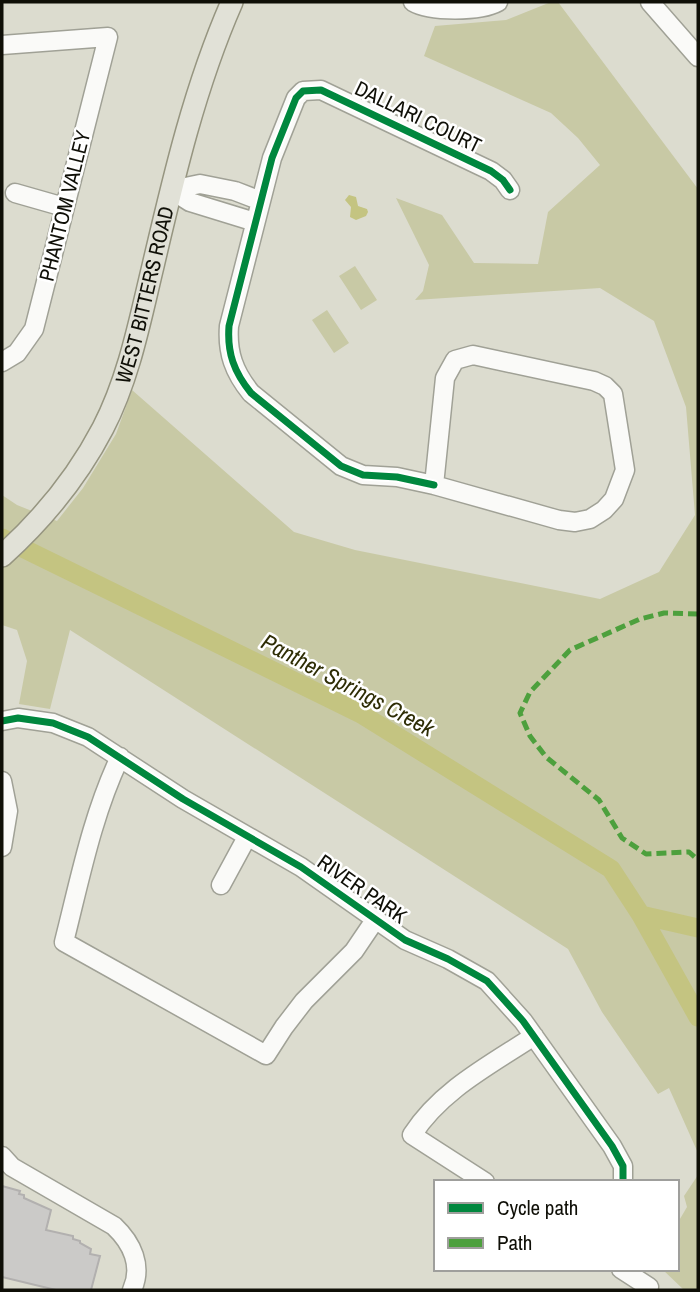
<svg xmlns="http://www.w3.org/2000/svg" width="700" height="1292" viewBox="0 0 700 1292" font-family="'Archivo Narrow',sans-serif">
  <rect width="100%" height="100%" fill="#dcdccf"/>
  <path fill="#c8c9a5" d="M551,2H558L698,189V1153L669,1088L658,1094L602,1012L568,949L70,630L50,709L19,704L27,661L17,630L2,625V495L17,505L57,521L83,488L116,434L132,390L294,532L355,550L600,599L659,572L695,515L686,407L654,321L600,288L415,300L423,291L429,265L396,198L442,215L474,263L538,264L548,212L600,165L578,138L551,113L424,56L435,26L506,20Z
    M355,266L377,300L361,310L339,276Z
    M327,310L349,343L334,353L312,320Z
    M698,1175V1290H684L662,1269H677V1224L687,1207L684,1196Z"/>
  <path fill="#c4c481" d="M349,195L356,197L358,206L367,209L368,212L366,216L356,220L350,217L351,207L345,200Z"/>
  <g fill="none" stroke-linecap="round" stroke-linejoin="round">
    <path stroke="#c4c481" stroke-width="19" d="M2,538L361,714L611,869L641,915L698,1017
      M641,915L698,928"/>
  </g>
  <path fill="#cbcac8" stroke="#b2b0af" stroke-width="2" d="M2,1186L20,1191L19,1194L24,1195V1198L51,1210L46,1230L73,1236V1239L80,1241V1243L91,1249L90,1254L100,1256L91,1290H56L2,1277Z"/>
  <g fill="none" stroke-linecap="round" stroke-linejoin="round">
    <g stroke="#a0a196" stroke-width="21">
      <path id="minor" d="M413,2C430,12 480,12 498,2
        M650,2L698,57
        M2,45L108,37L34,329L17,353L2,362
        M15,193L64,207
        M255,222L190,202L171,190L200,184L235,191L261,201
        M473,355L594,381L605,386L613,394L625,470L614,499L604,510L590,519L575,522L559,520L434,485L445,378L455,360Z
        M434,485L397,477L363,475L341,466L251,393C234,372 227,353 229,326L272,158L296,98L303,91L321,90L491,171L503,180L510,190
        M2,721L18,718L53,723L88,737L183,799L301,867L405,940L448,959L487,981L523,1021L612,1146L623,1166V1182
        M120,757C92,816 80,879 64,942L266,1055L284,1027L304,1001L354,951L375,920
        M2,781L8,811L2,847
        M221,885L247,837
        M2,1156L12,1167L114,1226C132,1243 143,1266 132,1290
        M485,1182L412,1135C441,1090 490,1065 534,1036
        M621,1269L649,1287"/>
    </g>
    <g stroke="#969580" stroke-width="24">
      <g id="major">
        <path id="s1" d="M2,556C43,519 77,478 103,428C129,378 140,320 153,266C174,176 195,86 232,2"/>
      </g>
    </g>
    <use href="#minor" stroke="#fafaf8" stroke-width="18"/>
    <use href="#major" stroke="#e1e1d7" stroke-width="21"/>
    <path stroke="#4da03d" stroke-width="5" stroke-dasharray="10 5" stroke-linecap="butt" d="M698,614L664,613L640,619L570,650L530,692L520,713L530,736L546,757L599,800L622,838L646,854L689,852L698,860"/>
    <g stroke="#fff" stroke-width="11">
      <path id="cycleway" d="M434,485L397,477L363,475L341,466L251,393C234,372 227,353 229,326L272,158L296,98L303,91L321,90L491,171L503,180L510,190
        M2,721L18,718L53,723L88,737L183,799L301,867L405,940L448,959L487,981L523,1021L612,1146L623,1166V1182"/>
    </g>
    <use href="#cycleway" stroke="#00873e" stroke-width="7"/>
  </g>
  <g text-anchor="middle" stroke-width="5" stroke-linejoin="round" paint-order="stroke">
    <g font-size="21" fill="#0f0f07" stroke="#fff">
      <text transform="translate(418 117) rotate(26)" y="7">DALLARI COURT</text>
      <text transform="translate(65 206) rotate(-76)" y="7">PHANTOM VALLEY</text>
      <text dy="7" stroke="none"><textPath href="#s1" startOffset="304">WEST BITTERS ROAD</textPath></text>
      <text transform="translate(362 889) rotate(35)" y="7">RIVER PARK</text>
    </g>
    <g font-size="23" font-style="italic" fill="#2e2d05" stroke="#fff">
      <text transform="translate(348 685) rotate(28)" y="8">Panther Springs Creek</text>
    </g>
  </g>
  <rect width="700" height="1292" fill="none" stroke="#0f0f07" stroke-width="7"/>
  <rect x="434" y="1180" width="245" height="91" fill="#ffffff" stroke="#9f9f9c" stroke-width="2"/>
  <rect x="448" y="1203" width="35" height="10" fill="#00873e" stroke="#9f9f9c" stroke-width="2"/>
  <text x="497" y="1215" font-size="21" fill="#0f0f07">Cycle path</text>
  <rect x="448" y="1238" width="35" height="10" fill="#4da03d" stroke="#9f9f9c" stroke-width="2"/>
  <text x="497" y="1250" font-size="21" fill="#0f0f07">Path</text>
</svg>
